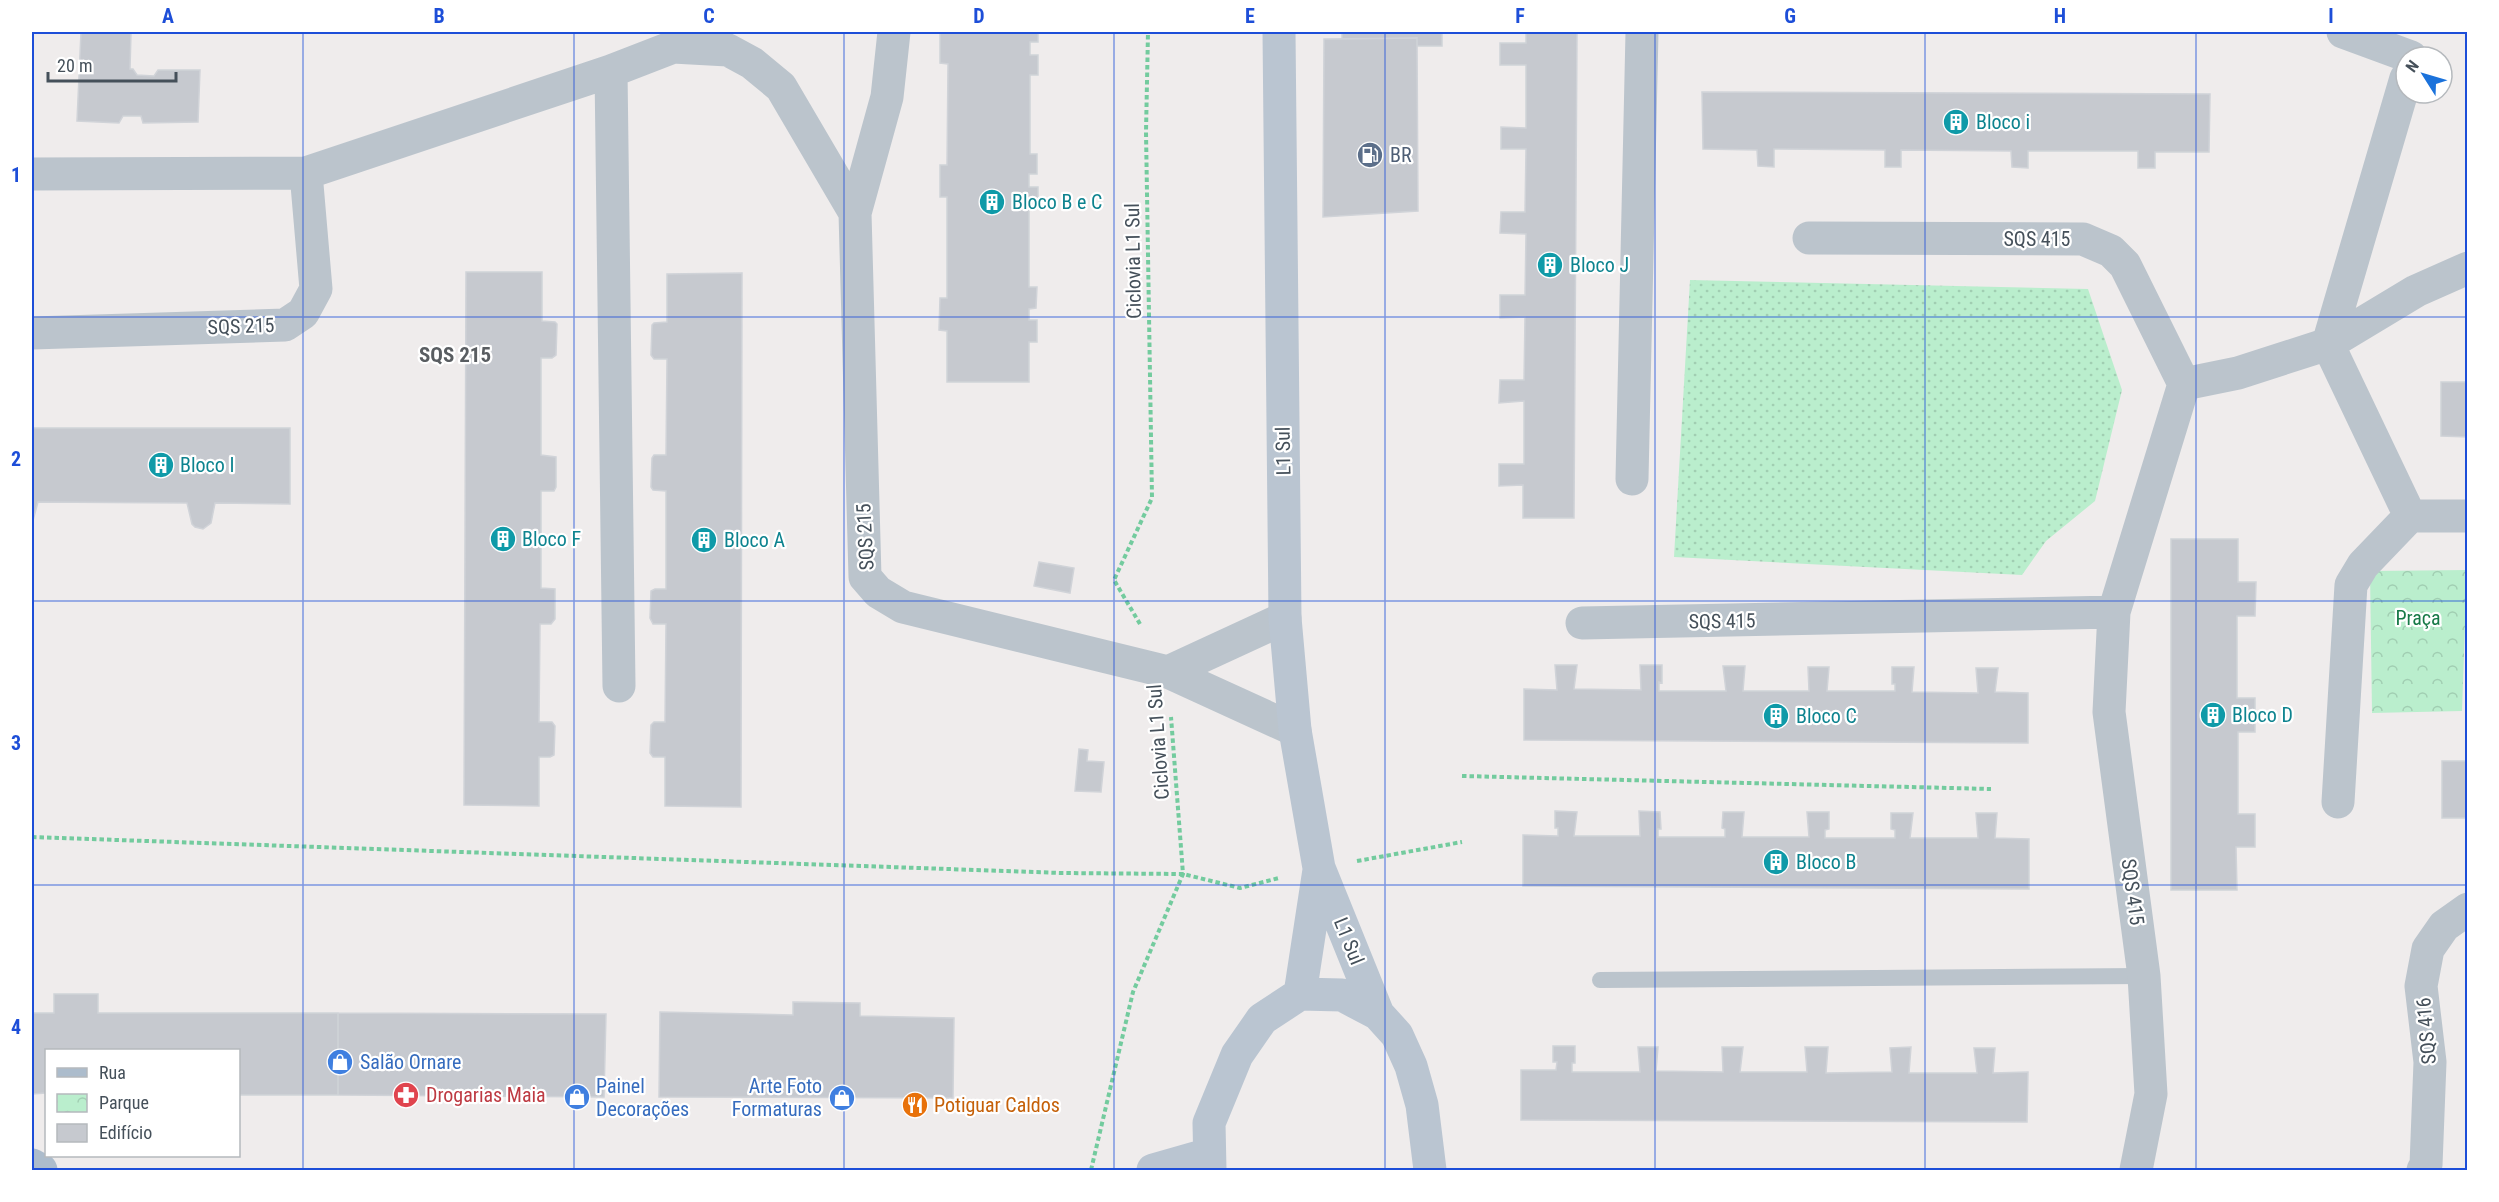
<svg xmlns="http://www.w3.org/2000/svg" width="2499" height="1202" viewBox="0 0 2499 1202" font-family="'Roboto Condensed',sans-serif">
  <defs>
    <pattern id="grass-dots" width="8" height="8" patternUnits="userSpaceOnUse" patternTransform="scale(1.5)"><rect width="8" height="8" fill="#baeecd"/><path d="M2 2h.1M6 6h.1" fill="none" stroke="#a1ceb2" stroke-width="1.8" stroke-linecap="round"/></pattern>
    <pattern id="park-crowns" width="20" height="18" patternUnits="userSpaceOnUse" patternTransform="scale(1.5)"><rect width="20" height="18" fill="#baeecd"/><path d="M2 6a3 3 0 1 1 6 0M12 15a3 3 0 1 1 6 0" fill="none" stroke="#a1ceb2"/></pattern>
  </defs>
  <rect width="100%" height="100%" fill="#efecec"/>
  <path fill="url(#grass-dots)" d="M1690,280L2088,289L2122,390L2095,501L2046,541L2022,575L1674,557Z"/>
  <path fill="url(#park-crowns)" d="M2467,570L2462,711L2372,713L2370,571Z"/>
  <path fill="#c6c9cf" stroke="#d0d3d8" stroke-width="1.5" d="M81,32L131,33L130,69H133L137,75L154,76L158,70H200L198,122L143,123L141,116H123L119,123L77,121Z
    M940,32H1038V42H1030V55H1038V75H1030V154H1037V174H1029V187H1038V207H1029V287H1037L1036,308L1029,309V320H1037V342H1029V382H947V331L939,330L940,298H947V197H940V165H947L948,64L940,63Z
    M1342,32H1442V46H1417V38L1342,39Z
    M1526,32H1577L1574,518H1523V485L1499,486V464H1524V401L1499,403L1500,380H1524L1525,317L1500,318V295H1525L1526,234L1500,233L1501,212H1525L1526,149H1501V127L1526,128V65H1500V43H1526Z
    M1417,38L1418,211L1323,217L1324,39Z
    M1702,92L2210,94L2209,152H2155V168H2138V151H2028V168L2012,167L2011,151L1901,150V167H1885V150L1774,149V167L1758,166L1757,150L1703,149Z
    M466,272H542V321L555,322L557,324L556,355L552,358H541V455L556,457V487L554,491H541V588L555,589V619L551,624H540L539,722H552L555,726L554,755L550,757H539V806L464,805Z
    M742,273L741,807L665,806V757H653L650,753L651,725L654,722H665L666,624H653L650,618L651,591L655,589H666V491L653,490L651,487L652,458L654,455H666L667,359H654L651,355L652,325L654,323L667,322V274Z
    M2441,382H2468V437L2441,436Z
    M32,428H290V504L215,503L211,523L203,529L195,527L192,524L187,503L38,502L32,524Z
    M2171,539H2238V582H2256L2255,616H2237V698H2255V732H2238V814H2255V847H2236L2237,890H2171Z
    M1039,562L1074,568L1070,593L1034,586Z
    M1555,665H1577L1574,689L1641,690L1640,665H1662V683L1659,682V691H1726L1723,666H1745L1743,691H1809L1808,667H1829L1827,691H1895V684H1892V667H1914L1912,692L1978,693L1976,668H1998L1995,692L2028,693V743L1524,740V689L1557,690Z
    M1079,749L1088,750L1087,761L1104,762L1101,792L1075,791Z
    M2442,761H2468V818H2442Z
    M1555,811L1577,812L1574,836H1640L1639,811L1660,812L1661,829H1658V837H1725V829L1722,828L1723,812H1744L1742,837H1809L1807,812H1829V829L1825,830V838H1895V830L1891,829V813H1913L1910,838H1978L1976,813H1997L1995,838L2029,839V889L1523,886V835L1558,836V828H1555Z
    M54,994H98V1013H338V1095H238V1050H46V1093L32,1094V1013H54Z
    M793,1002L860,1003V1016L954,1018L953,1098L659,1097L660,1012L793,1015Z
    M338,1013L606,1014L604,1097L338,1095Z
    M1553,1046H1575V1063H1572V1072H1640L1638,1047H1658L1656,1071L1723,1072L1722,1047H1743L1740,1072H1807L1805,1047H1828L1826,1073L1892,1072L1890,1048L1911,1047L1909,1073H1977L1974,1048H1995L1993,1073L2028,1072L2027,1122L1521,1120V1070H1556L1557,1062H1553Z"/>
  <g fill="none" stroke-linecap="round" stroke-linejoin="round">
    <path stroke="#73cb9e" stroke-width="4" stroke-dasharray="4.5 3" stroke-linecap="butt" d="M1140,624L1114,580L1152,498L1146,132L1148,32
      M1462,776L1991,789
      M32,837L1062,873L1183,874L1240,888L1279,878
      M1357,861L1462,842
      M1091,1170L1133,992L1183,874L1171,717"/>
    <path stroke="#bbc4cc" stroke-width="16" d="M1600,980L2144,976"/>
    <path stroke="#bbc4cc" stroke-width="33" d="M2343,32L2411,57
      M611,71L619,686
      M2406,78L2328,344L2410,516
      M32,174L306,173L611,71L673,47L728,50L752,63L781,87L855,213L865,577L878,592L903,607L1168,672L1295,730
      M855,213L887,97L894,32
      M1809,238L2083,239L2111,251L2125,265L2184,384L2114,612L2109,712L2144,976L2151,1094L2136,1170
      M32,333L285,325L303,313L316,289L306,173
      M2184,384L2238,373L2328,344L2416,291L2468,268
      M1632,479L1642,32
      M1582,623L2114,612
      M1168,672L1285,618
      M2338,802L2351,585L2363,565L2410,516H2468
      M2423,1170L2426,1165L2430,1062L2421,986L2428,949L2444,926L2468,909"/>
    <path stroke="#bac5d1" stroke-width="33" d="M1279,32L1285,618L1295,730L1319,868L1378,1014
      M1300,994L1319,870
      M1153,1170L1209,1154
      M1210,1170L1209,1123L1237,1055L1262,1019L1300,994L1342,995L1378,1014L1397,1035L1411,1066L1422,1105L1430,1170"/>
    <path stroke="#acbccc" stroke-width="33" d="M32,1165L41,1170"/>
  </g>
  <path fill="none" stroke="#1d4ed8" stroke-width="1.5" stroke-opacity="0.55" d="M303,32V1170M574,32V1170M844,32V1170M1114,32V1170M1385,32V1170M1655,32V1170M1925,32V1170M2196,32V1170M32,317H2468M32,601H2468M32,885H2468"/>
  <defs>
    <g id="building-disc" transform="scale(1.35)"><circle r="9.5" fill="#0f9aa8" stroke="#fff"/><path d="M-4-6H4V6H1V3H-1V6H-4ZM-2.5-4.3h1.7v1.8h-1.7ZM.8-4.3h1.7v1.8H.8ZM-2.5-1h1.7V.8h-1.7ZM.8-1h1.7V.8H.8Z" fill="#fff"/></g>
    <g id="fuel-disc" transform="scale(1.35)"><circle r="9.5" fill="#5c6f8a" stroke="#fff"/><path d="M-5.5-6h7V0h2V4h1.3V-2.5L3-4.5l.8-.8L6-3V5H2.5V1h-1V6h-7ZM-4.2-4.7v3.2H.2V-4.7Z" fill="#fff"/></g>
    <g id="shop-disc" transform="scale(1.35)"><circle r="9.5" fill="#3f7fe0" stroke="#fff"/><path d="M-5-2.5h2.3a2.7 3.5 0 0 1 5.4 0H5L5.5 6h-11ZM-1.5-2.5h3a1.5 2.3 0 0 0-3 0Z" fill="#fff"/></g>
    <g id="pharmacy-disc" transform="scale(1.35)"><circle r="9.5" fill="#e0444e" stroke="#fff"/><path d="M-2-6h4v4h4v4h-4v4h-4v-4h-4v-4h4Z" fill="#fff"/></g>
    <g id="restaurant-disc" transform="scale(1.35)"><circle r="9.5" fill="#e8710a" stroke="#fff"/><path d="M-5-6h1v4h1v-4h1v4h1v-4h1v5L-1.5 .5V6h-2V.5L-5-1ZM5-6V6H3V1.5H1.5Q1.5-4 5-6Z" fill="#fff"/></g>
  </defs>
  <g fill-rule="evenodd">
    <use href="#building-disc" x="1956" y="122"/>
    <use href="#fuel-disc" x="1370" y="155"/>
    <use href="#building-disc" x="992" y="202"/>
    <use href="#building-disc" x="1550" y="265"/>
    <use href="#building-disc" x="161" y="465"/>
    <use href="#building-disc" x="503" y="539"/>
    <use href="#building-disc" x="704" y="540"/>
    <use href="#building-disc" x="2213" y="715"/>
    <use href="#building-disc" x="1776" y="716"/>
    <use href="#building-disc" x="1776" y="862"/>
    <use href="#shop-disc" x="340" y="1062"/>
    <use href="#pharmacy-disc" x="406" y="1095"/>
    <use href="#shop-disc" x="577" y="1097"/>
    <use href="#shop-disc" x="842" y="1098"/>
    <use href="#restaurant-disc" x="915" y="1105"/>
  </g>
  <g text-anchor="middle" stroke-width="4.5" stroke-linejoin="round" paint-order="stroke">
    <g font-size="20" fill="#0d838f" stroke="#fff" text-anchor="start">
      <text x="1976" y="129">Bloco i</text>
      <text x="1012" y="209">Bloco B e C</text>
      <text x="1570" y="272">Bloco J</text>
      <text x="180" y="472">Bloco I</text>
      <text x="522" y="546">Bloco F</text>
      <text x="724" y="547">Bloco A</text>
      <text x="2232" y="722">Bloco D</text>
      <text x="1796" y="723">Bloco C</text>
      <text x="1796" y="869">Bloco B</text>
    </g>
    <g font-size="20" fill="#4e5e75" stroke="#fff" text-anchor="start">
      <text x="1390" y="162">BR</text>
    </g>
    <g font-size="20" fill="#45505a" stroke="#fff">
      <text x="2037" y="246">SQS 415</text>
      <text transform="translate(1133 261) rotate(-91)" y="7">Ciclovia L1 Sul</text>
      <text transform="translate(241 326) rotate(-2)" y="7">SQS 215</text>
      <text transform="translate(1283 451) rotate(-91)" y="7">L1 Sul</text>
      <text transform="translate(865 537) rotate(-93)" y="7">SQS 215</text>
      <text transform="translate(1722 621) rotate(-1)" y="7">SQS 415</text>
      <text transform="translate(1158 742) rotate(-94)" y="7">Ciclovia L1 Sul</text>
      <text transform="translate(2133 892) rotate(82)" y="7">SQS 415</text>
      <text transform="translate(1349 941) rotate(68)" y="7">L1 Sul</text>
      <text transform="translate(2426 1031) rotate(-95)" y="7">SQS 416</text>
    </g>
    <g font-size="20" fill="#177947" stroke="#fff">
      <text x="2418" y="625">Praça</text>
    </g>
    <g font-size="20" fill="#366cbe" stroke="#fff" text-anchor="start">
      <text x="360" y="1069">Salão Ornare</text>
      <text x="596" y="1093">Painel<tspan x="596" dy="23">Decorações</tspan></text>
      <text x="822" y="1093" text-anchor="end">Arte Foto<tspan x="822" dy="23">Formaturas</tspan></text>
    </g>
    <g font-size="20" fill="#be3a42" stroke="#fff" text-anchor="start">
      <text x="426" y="1102">Drogarias Maia</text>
    </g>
    <g font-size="20" fill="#c56008" stroke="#fff" text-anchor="start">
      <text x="934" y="1112">Potiguar Caldos</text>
    </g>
    <g font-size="21" font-weight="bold" fill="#595d61" stroke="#fff">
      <text x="455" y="362">SQS 215</text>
    </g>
  </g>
  <rect width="2499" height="1202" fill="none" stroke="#ffffff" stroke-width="66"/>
  <rect x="45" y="1049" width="195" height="108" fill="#ffffff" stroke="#b5b9bd" stroke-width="1.5"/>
  <rect x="57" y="1068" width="30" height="9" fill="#acbccc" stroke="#b5b9bd" stroke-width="1.5"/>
  <text x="99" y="1079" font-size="18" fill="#45505a">Rua</text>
  <rect x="57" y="1094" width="30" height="18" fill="url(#park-crowns)" stroke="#b5b9bd" stroke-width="1.5"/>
  <text x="99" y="1109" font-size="18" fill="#45505a">Parque</text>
  <rect x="57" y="1124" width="30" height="18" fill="#c6c9cf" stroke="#b5b9bd" stroke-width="1.5"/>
  <text x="99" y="1139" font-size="18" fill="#45505a">Edifício</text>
  <g transform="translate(2424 75) rotate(307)"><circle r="28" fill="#ffffff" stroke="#b5b9bd" stroke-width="1.5"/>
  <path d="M0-4.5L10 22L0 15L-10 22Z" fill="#1b72db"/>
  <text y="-9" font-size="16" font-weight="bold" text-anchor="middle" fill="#45505a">N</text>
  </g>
  <path d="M48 72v9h128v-9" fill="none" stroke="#45505a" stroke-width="3"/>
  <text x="57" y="72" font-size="18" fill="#45505a" stroke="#ffffff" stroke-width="4.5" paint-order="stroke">20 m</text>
  <rect x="33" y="33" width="2433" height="1136" fill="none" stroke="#1d4ed8" stroke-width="2"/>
  <g font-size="20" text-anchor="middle" font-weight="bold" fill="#1d4ed8">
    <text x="168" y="23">A</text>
    <text x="439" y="23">B</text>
    <text x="709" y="23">C</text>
    <text x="979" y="23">D</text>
    <text x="1250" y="23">E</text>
    <text x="1520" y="23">F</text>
    <text x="1790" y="23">G</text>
    <text x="2060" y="23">H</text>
    <text x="2331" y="23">I</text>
    <text x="16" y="182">1</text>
    <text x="16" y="466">2</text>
    <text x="16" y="750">3</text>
    <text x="16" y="1034">4</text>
  </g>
</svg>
